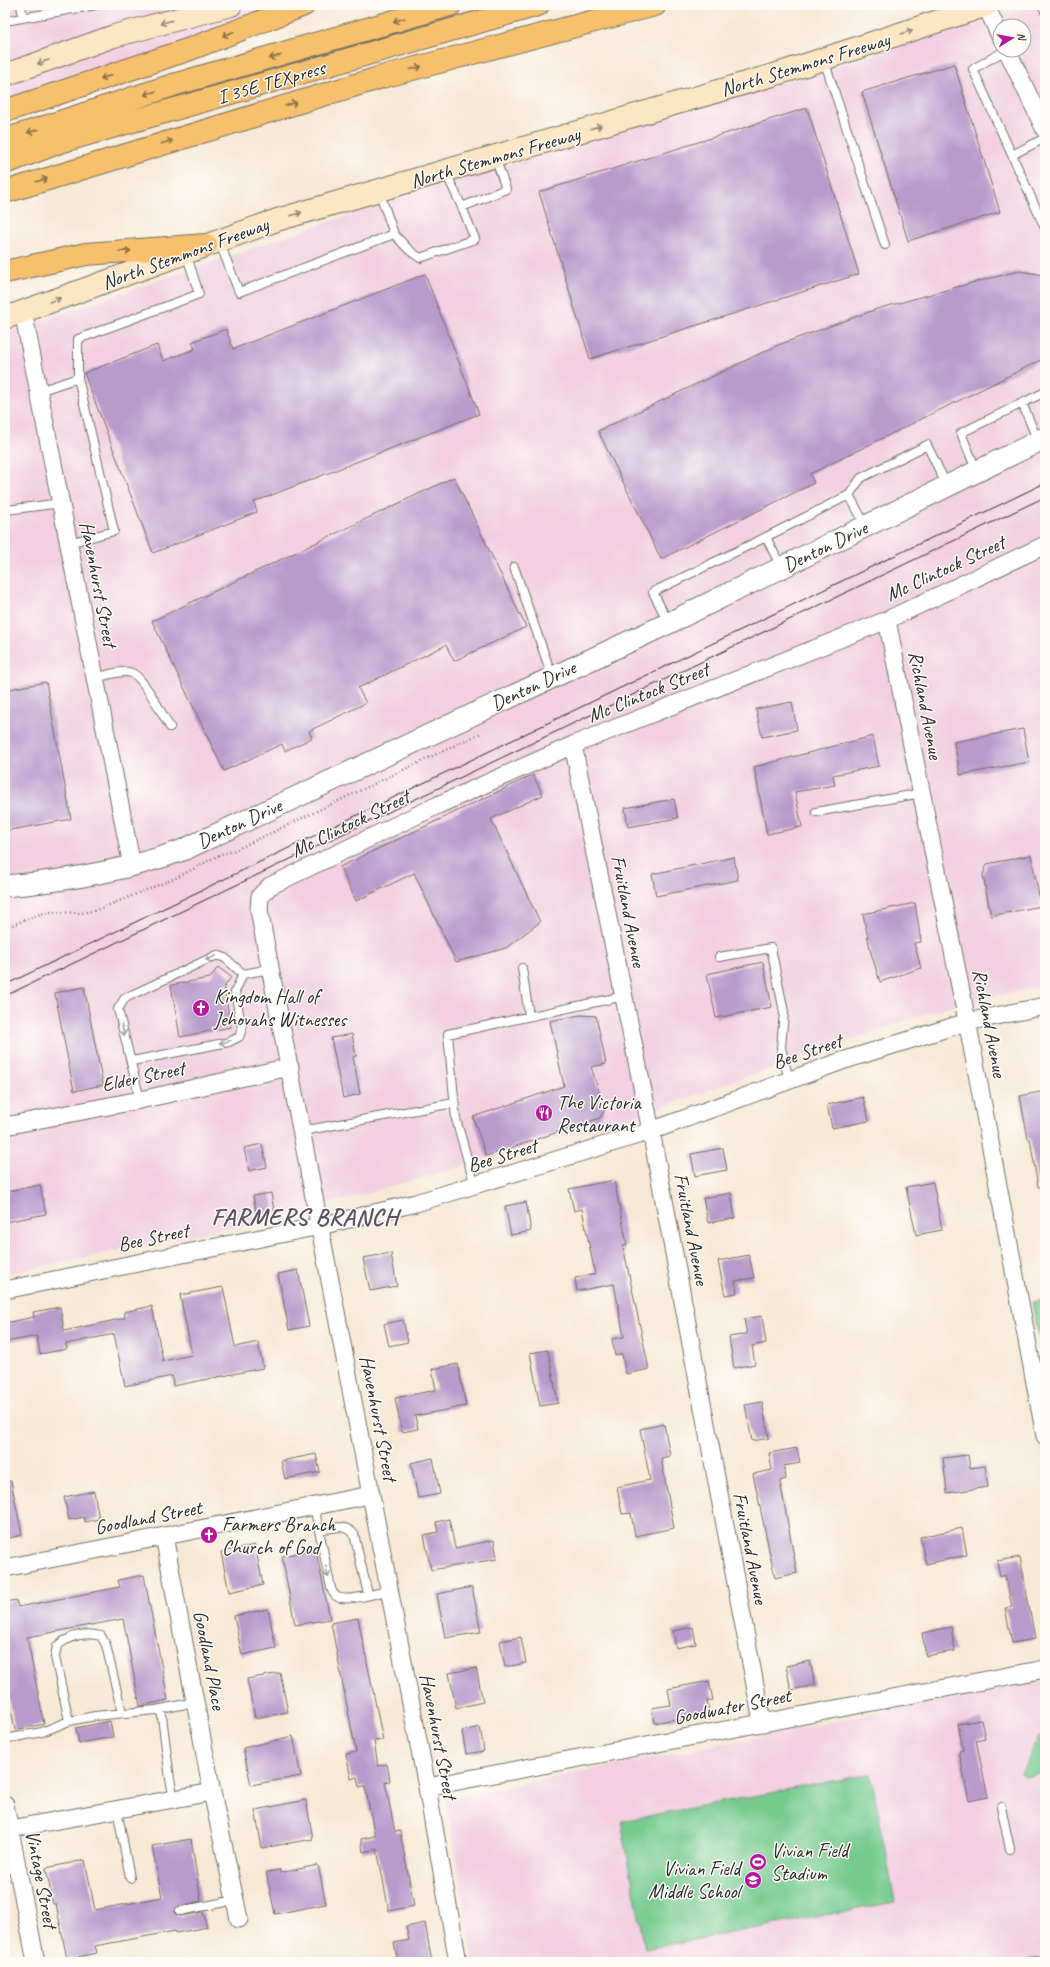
<svg xmlns="http://www.w3.org/2000/svg" width="1050" height="1967" viewBox="0 0 1050 1967" font-family="Caveat,sans-serif">
  <rect width="100%" height="100%" fill="#fdfcf7"/>
  <filter id="ink" filterUnits="userSpaceOnUse"><feTurbulence type="fractalNoise" baseFrequency=".025" numOctaves="2"/><feDisplacementMap in="SourceGraphic" scale="8" xChannelSelector="R" yChannelSelector="G"/><feConvolveMatrix kernelMatrix="1 2 1 2 8 2 1 2 1" color-interpolation-filters="sRGB"/></filter>
  <filter id="wash" filterUnits="userSpaceOnUse"><feTurbulence type="fractalNoise" baseFrequency=".012" numOctaves="4" result="noise"/><feDisplacementMap in="SourceGraphic" scale="16" xChannelSelector="R" yChannelSelector="G"/><feGaussianBlur stdDeviation="0.9" result="paint"/><feColorMatrix in="noise" values="0 0 0 0 0 0 0 0 0 0 0 0 0 0 0 0 0 1.4 0 .05"/><feComposite in="paint" operator="in"/></filter>
  <g filter="url(#wash)">
    <rect width="100%" height="100%" fill="#f7e9d5"/>
    <path fill="#f2cfe1" fill-rule="evenodd" d="M5,5H322L5,113Z
      M1038,5H1045V985L941,1008L624,1120L298,1213L5,1274V333L399,198ZM1000,26H1024V50H1000Z
      M1045,1679V1962H474L446,1799Z"/>
    <path fill="#75ca8e" stroke="#507a5c" d="M1045,1300V1371L1032,1302Z
      M1038,1736L1045,1737V1773L1023,1777L1020,1773L1024,1769Z
      M871,1774L895,1902L645,1949L621,1821Z"/>
    <g id="blocks">
      <path fill="#b89acb" d="M954,64L1000,212L908,241L862,92Z
        M807,108L859,274L590,359L539,192Z
        M1019,271L1045,275V358L810,474L814,483L661,559L598,431L778,345L877,309L979,281Z
        M425,274L479,414L254,502L257,512L153,553L84,373L157,345L163,361L195,349L192,342L226,329L233,349Z
        M454,477L526,627L454,661L446,645L358,688L366,703L309,731L312,738L285,751L282,744L224,771L152,621Z
        M46,682L71,819L5,831V690Z
        M792,702L797,730L762,737L756,709Z
        M1023,729L1029,762L960,775L954,742Z
        M873,736L879,766L833,775L835,785L795,792L802,827L767,834L754,767Z
        M533,775L543,795L491,819L540,922L506,948L456,962L414,873L356,901L340,867Z
        M674,799L678,818L628,827L625,808Z
        M1031,855L1041,906L991,916L983,875L987,864Z
        M734,857L738,880L656,896L652,874Z
        M915,903L921,942L914,943L921,968L880,982L871,953L863,914Z
        M763,962L772,1007L716,1018L707,974Z
        M218,967L231,977L224,987L231,1027L180,1037L171,985L210,978Z
        M84,987L103,1085L74,1091L55,993Z
        M580,1015L596,1016L606,1064L591,1067L605,1109L600,1118L486,1156L473,1117L564,1086L550,1021Z
        M352,1034L356,1056L353,1057L360,1094L343,1098L331,1038Z
        M1045,1091V1187H1038L1030,1139H1028L1020,1096Z
        M863,1097L869,1121L832,1128L827,1105Z
        M262,1144L267,1167L249,1171L244,1148Z
        M723,1148L727,1170L695,1176L691,1154Z
        M614,1180L627,1245L623,1246L649,1369L626,1374L622,1354L615,1356L612,1339L624,1337L614,1284L577,1291L575,1278L595,1274L582,1209L574,1211L569,1189Z
        M933,1182L942,1230L916,1235L906,1187Z
        M40,1185L46,1214L5,1222V1192Z
        M271,1193L275,1216L258,1219L253,1196Z
        M731,1193L735,1218L708,1223L703,1198Z
        M526,1202L531,1231L511,1235L505,1206Z
        M391,1253L397,1286L370,1291L363,1258Z
        M749,1255L754,1278L735,1281L737,1293L725,1295L718,1261Z
        M298,1270L309,1326L289,1330L278,1274Z
        M223,1287L235,1347L258,1342L263,1368L173,1386L172,1376L125,1386L114,1334L66,1344L67,1349L40,1354L37,1336L5,1342V1323L34,1317L33,1312L60,1307L64,1331L125,1318L124,1312L152,1306L163,1361L192,1355L180,1295Z
        M762,1316L766,1343L752,1346L755,1364L734,1368L729,1337L747,1334L744,1319Z
        M403,1320L408,1342L389,1346L384,1324Z
        M548,1350L558,1403L540,1406L530,1353Z
        M458,1364L466,1406L415,1416L418,1429L402,1432L395,1398L436,1390L432,1369Z
        M762,1402L769,1438L752,1441L745,1405Z
        M664,1424L670,1456L661,1458L674,1528L635,1536L631,1513L622,1514L617,1487L650,1480L640,1429Z
        M797,1448L800,1463L784,1466L786,1479L780,1481L797,1573L775,1578L753,1474L772,1470L769,1453Z
        M316,1454L320,1472L285,1479L281,1461Z
        M968,1455L970,1468L985,1466L988,1487L947,1493L943,1458Z
        M433,1458L440,1494L418,1498L411,1463Z
        M5,1481H11L22,1535L5,1539Z
        M94,1491L99,1519L85,1522L84,1517L69,1520L64,1497Z
        M449,1519L455,1548L494,1540L497,1559L431,1570L424,1535L438,1532L436,1522Z
        M962,1528L967,1555L926,1564L920,1537Z
        M255,1545L263,1585L229,1592L221,1552Z
        M316,1550L330,1619L295,1625L282,1556Z
        M1020,1557L1035,1639L1012,1643L1005,1608L1012,1607L1005,1575L1000,1577L997,1561Z
        M144,1575L168,1700L140,1706L123,1619L27,1637L44,1724L15,1730L5,1676V1602L16,1600L18,1607L120,1587L118,1580Z
        M472,1587L481,1632L445,1638L437,1594Z
        M268,1609L276,1648L242,1655L234,1616Z
        M358,1618L383,1740L374,1741L378,1766L387,1764L390,1781L385,1782L395,1832L400,1831L414,1906L389,1911L377,1849L363,1852L361,1839L375,1836L365,1786L359,1787L357,1777L351,1779L346,1754L356,1752L331,1623Z
        M693,1627L696,1644L676,1648L673,1631Z
        M951,1627L955,1651L926,1656L922,1633Z
        M521,1637L526,1663L505,1667L500,1641Z
        M810,1661L815,1685L791,1690L786,1666Z
        M476,1668L483,1702L456,1708L449,1673Z
        M280,1673L288,1712L255,1718L247,1679Z
        M709,1681L713,1700L707,1701L709,1712L655,1723L652,1708L671,1705L668,1689Z
        M981,1720L985,1738L976,1740L988,1797L969,1801L959,1751L963,1750L958,1724Z
        M110,1721L113,1737L79,1743L76,1728Z
        M480,1727L484,1751L466,1754L462,1731Z
        M293,1736L301,1776L251,1785L243,1748Z
        M306,1800L313,1839L262,1848L255,1810Z
        M191,1839L201,1901L179,1906L175,1912L176,1915L181,1916L203,1912L207,1927L176,1933L175,1931L95,1946L97,1953L67,1959L56,1904H53L46,1868L85,1860L95,1910L162,1897L152,1846Z
        M318,1865L326,1904L275,1914L266,1872L280,1870V1873Z
        M425,1923L432,1962H398L394,1943L409,1940L406,1927Z"/>
    </g>
  </g>
  <g filter="url(#ink)">
    <use href="#blocks" fill-opacity="0" stroke="#726e66" stroke-width="1"/>
    <g fill="none" stroke-linecap="round" stroke-linejoin="round">
      <g stroke="#726e66" stroke-width="10">
        <path id="service" d="M21,5L23,18
          M1042,5L1045,11
          M5,21L96,5
          M1006,50L973,69L1045,228
          M824,60L885,245
          M1012,155L1045,138
          M445,171L462,207L506,189L495,157
          M394,234L409,250L420,258L475,239L462,207
          M219,241L239,292L394,234L379,191
          M39,391L78,378V339L199,294L186,253
          M1022,403L1038,441
          M977,472L961,433L1045,392
          M849,495L861,478L927,445L947,486
          M5,509L7,510L61,503
          M766,537L849,495L866,526
          M69,543L114,531L78,378
          M514,567L552,676
          M668,622L653,592L766,537L781,567
          M95,678C105,676 123,669 132,673C144,678 163,716 170,727
          M816,812L922,793
          M719,957L771,948L784,1012L781,1048L789,1080
          M522,968L529,1016
          M132,1061L229,1042L239,1037L242,1029L235,992L243,974L270,969
          M140,1100L118,1009L125,998L217,955L225,958L243,974
          M302,1131L454,1103
          M475,1186L456,1119L448,1034L624,996
          M314,1506L331,1588C332,1591 333,1594 336,1596C345,1603 378,1593 389,1590
          M319,1530C332,1528 344,1523 354,1534L368,1594
          M161,1709L170,1779L174,1799
          M69,1721L55,1657L57,1646C70,1635 85,1632 101,1636L106,1645L122,1713
          M5,1739L42,1732L69,1721L95,1716L156,1710L196,1702
          M1001,1807L1010,1849
          M117,1809L130,1878
          M180,1911L235,1900
          M1030,1962L1045,1960"/>
      </g>
      <g stroke="#726e66" stroke-width="19">
        <path id="minor" d="M986,6L1000,36
          M1007,50L1045,130
          M23,311L132,866
          M887,620L970,1036L1045,1436
          M573,745L651,1131L762,1722
          M5,1126L140,1100L290,1067
          M5,1290L320,1226L416,1203L651,1131L842,1061L967,1022L1045,1006
          M164,1536L212,1792L239,1919
          M5,1568L370,1495
          M427,1787L1045,1669
          M5,1805L36,1962
          M10,1829L212,1792
          M458,1962L427,1787L259,910L260,896L270,886L438,805L573,745L887,620L1045,545"/>
      </g>
      <g stroke="#726e66" stroke-width="23">
        <path id="tertiary" d="M5,886C66,881 125,871 183,850L669,623L1045,438"/>
      </g>
      <g stroke="#726e66" stroke-width="24">
        <path id="secondary" d="M5,75L114,36L231,5
          M5,318L277,220L790,70L987,5"/>
      </g>
      <g stroke="#726e66" stroke-width="24">
        <path id="motorway" d="M5,111L190,49L304,5
          M5,140L173,85L450,5
          M5,163L60,142L538,5
          M5,192L382,77L655,5
          M5,272L86,254L206,245"/>
      </g>
      <path stroke="#726e66" stroke-width="2.5" stroke-dasharray="1 3" stroke-linecap="butt" d="M5,928L40,914L51,912L82,913L97,910L178,877L221,854L233,851L481,733"/>
      <use href="#service" stroke="#fff" stroke-width="8"/>
      <use href="#minor" stroke="#fff" stroke-width="17"/>
      <use href="#tertiary" stroke="#fff" stroke-width="21"/>
      <use href="#secondary" stroke="#fce6c4" stroke-width="22"/>
      <use href="#motorway" stroke="#f7c06c" stroke-width="22"/>
      <path stroke="#2b2b2b" stroke-width="1" d="M5,985L1045,483
        M5,996L1045,497"/>
    </g>
    <defs><path id="oneway-shaft" d="M-6 0H5M1.5-3L5.5 0L1.5 3" fill="none" stroke-width="1.6" stroke-linecap="round" stroke-linejoin="round"/></defs>
    <g stroke="#876e48">
      <use href="#oneway-shaft" transform="translate(399 20) rotate(164)"/>
      <use href="#oneway-shaft" transform="translate(228 34) rotate(159)"/>
      <use href="#oneway-shaft" transform="translate(275 57) rotate(164)"/>
      <use href="#oneway-shaft" transform="translate(416 68) rotate(-15)"/>
      <use href="#oneway-shaft" transform="translate(106 77) rotate(161)"/>
      <use href="#oneway-shaft" transform="translate(150 93) rotate(162)"/>
      <use href="#oneway-shaft" transform="translate(291 104) rotate(-17)"/>
      <use href="#oneway-shaft" transform="translate(33 131) rotate(163)"/>
      <use href="#oneway-shaft" transform="translate(167 142) rotate(-17)"/>
      <use href="#oneway-shaft" transform="translate(42 180) rotate(-17)"/>
      <use href="#oneway-shaft" transform="translate(125 251) rotate(-4)"/>
    </g>
    <g stroke="#948878">
      <use href="#oneway-shaft" transform="translate(166 22) rotate(165)"/>
      <use href="#oneway-shaft" transform="translate(907 32) rotate(-18)"/>
      <use href="#oneway-shaft" transform="translate(43 62) rotate(160)"/>
      <use href="#oneway-shaft" transform="translate(596 127) rotate(-16)"/>
      <use href="#oneway-shaft" transform="translate(296 214) rotate(-16)"/>
      <use href="#oneway-shaft" transform="translate(55 300) rotate(-20)"/>
    </g>
    <g stroke="#a0a0a0">
      <use href="#oneway-shaft" transform="translate(211 958) rotate(155)"/>
      <use href="#oneway-shaft" transform="translate(123 1030) rotate(75)"/>
      <use href="#oneway-shaft" transform="translate(225 1042) rotate(166)"/>
      <use href="#oneway-shaft" transform="translate(327 1572) rotate(79)"/>
    </g>
  </g>
  <defs>
    <g id="church-disc" transform="scale(0.9)"><circle r="9.5" fill="#b5179e" stroke="#fdfcf7"/><path d="M-1.2-6h2.4v3.5h3.3v2.4h-3.3V6h-2.4V-.1h-3.3v-2.4h3.3Z" fill="#fff"/></g>
    <g id="restaurant-disc" transform="scale(0.9)"><circle r="9.5" fill="#b5179e" stroke="#fdfcf7"/><path d="M-5-6h1v4h1v-4h1v4h1v-4h1v5L-1.5 .5V6h-2V.5L-5-1ZM5-6V6H3V1.5H1.5Q1.5-4 5-6Z" fill="#fff"/></g>
    <g id="stadium-disc" transform="scale(0.9)"><circle r="9.5" fill="#b5179e" stroke="#fdfcf7"/><path d="M0-5a6.5 5 0 1 0 0 10a6.5 5 0 1 0 0-10ZM-3.5-1.8h7v3.6h-7Z" fill="#fff"/></g>
    <g id="school-disc" transform="scale(0.9)"><circle r="9.5" fill="#b5179e" stroke="#fdfcf7"/><path d="M0-5L7-2L0 1L-7-2ZM-4 1L0 2.5L4 1V4Q0 6-4 4Z" fill="#fff"/></g>
  </defs>
  <g fill-rule="evenodd">
    <use href="#church-disc" x="201" y="1008"/>
    <use href="#restaurant-disc" x="544" y="1113"/>
    <use href="#church-disc" x="209" y="1535"/>
    <use href="#stadium-disc" x="758" y="1862"/>
    <use href="#school-disc" x="753" y="1880"/>
  </g>
  <g text-anchor="middle" stroke-width="3" stroke-linejoin="round" paint-order="stroke">
    <g font-size="20" fill="#2b2b2b" stroke="#fdfcf7">
      <text transform="translate(805 64) rotate(-17)" y="7">North Stemmons Freeway</text>
      <text transform="translate(271 82) rotate(-16)" y="7">I 35E TEXpress</text>
      <text transform="translate(495 157) rotate(-16)" y="7">North Stemmons Freeway</text>
      <text transform="translate(185 253) rotate(-20)" y="7">North Stemmons Freeway</text>
      <text transform="translate(825 546) rotate(-26)" y="7">Denton Drive</text>
      <text transform="translate(945 568) rotate(-25)" y="7">Mc Clintock Street</text>
      <text transform="translate(99 584) rotate(79)" y="7">Havenhurst Street</text>
      <text transform="translate(533 685) rotate(-25)" y="7">Denton Drive</text>
      <text transform="translate(648 692) rotate(-22)" y="7">Mc Clintock Street</text>
      <text transform="translate(926 705) rotate(79)" y="7">Richland Avenue</text>
      <text transform="translate(239 823) rotate(-25)" y="7">Denton Drive</text>
      <text transform="translate(350 823) rotate(-26)" y="7">Mc Clintock Street</text>
      <text transform="translate(629 911) rotate(79)" y="7">Fruitland Avenue</text>
      <text transform="translate(990 1023) rotate(79)" y="7">Richland Avenue</text>
      <text transform="translate(807 1051) rotate(-19)" y="7">Bee Street</text>
      <text transform="translate(143 1076) rotate(-12)" y="7">Elder Street</text>
      <text transform="translate(502 1155) rotate(-17)" y="7">Bee Street</text>
      <text transform="translate(692 1229) rotate(79)" y="7">Fruitland Avenue</text>
      <text transform="translate(153 1237) rotate(-12)" y="7">Bee Street</text>
      <text transform="translate(379 1418) rotate(79)" y="7">Havenhurst Street</text>
      <text transform="translate(148 1517) rotate(-11)" y="7">Goodland Street</text>
      <text transform="translate(751 1548) rotate(79)" y="7">Fruitland Avenue</text>
      <text transform="translate(210 1660) rotate(79)" y="7">Goodland Place</text>
      <text transform="translate(732 1706) rotate(-11)" y="7">Goodwater Street</text>
      <text transform="translate(439 1736) rotate(79)" y="7">Havenhurst Street</text>
      <text transform="translate(42 1879) rotate(79)" y="7">Vintage Street</text>
    </g>
    <g font-size="20" fill="#2b2b2b" stroke="#fdfcf7" text-anchor="start">
      <text x="214" y="1003">Kingdom Hall of<tspan x="214" dy="23">Jehovahs Witnesses</tspan></text>
      <text x="557" y="1109">The Victoria<tspan x="557" dy="23">Restaurant</tspan></text>
      <text x="222" y="1531">Farmers Branch<tspan x="222" dy="23">Church of God</tspan></text>
      <text x="771" y="1857">Vivian Field<tspan x="771" dy="23">Stadium</tspan></text>
      <text x="740" y="1875" text-anchor="end">Vivian Field<tspan x="740" dy="23">Middle School</tspan></text>
    </g>
    <g font-size="24" font-weight="bold" letter-spacing="1" fill="#5c5263" stroke="#fdfcf7">
      <text x="305" y="1225">FARMERS BRANCH</text>
    </g>
  </g>
  <rect width="1050" height="1967" fill="none" stroke="#fdfcf7" stroke-width="20"/>
  <g transform="translate(1012 38) rotate(79)"><circle r="19" fill="#fdfcf7" stroke="#a9a8a5"/>
  <path d="M0-3L7 15L0 10L-7 15Z" fill="#b5179e"/>
  <text y="-6" font-size="11" font-weight="bold" text-anchor="middle" fill="#2b2b2b">N</text>
  </g>
</svg>
